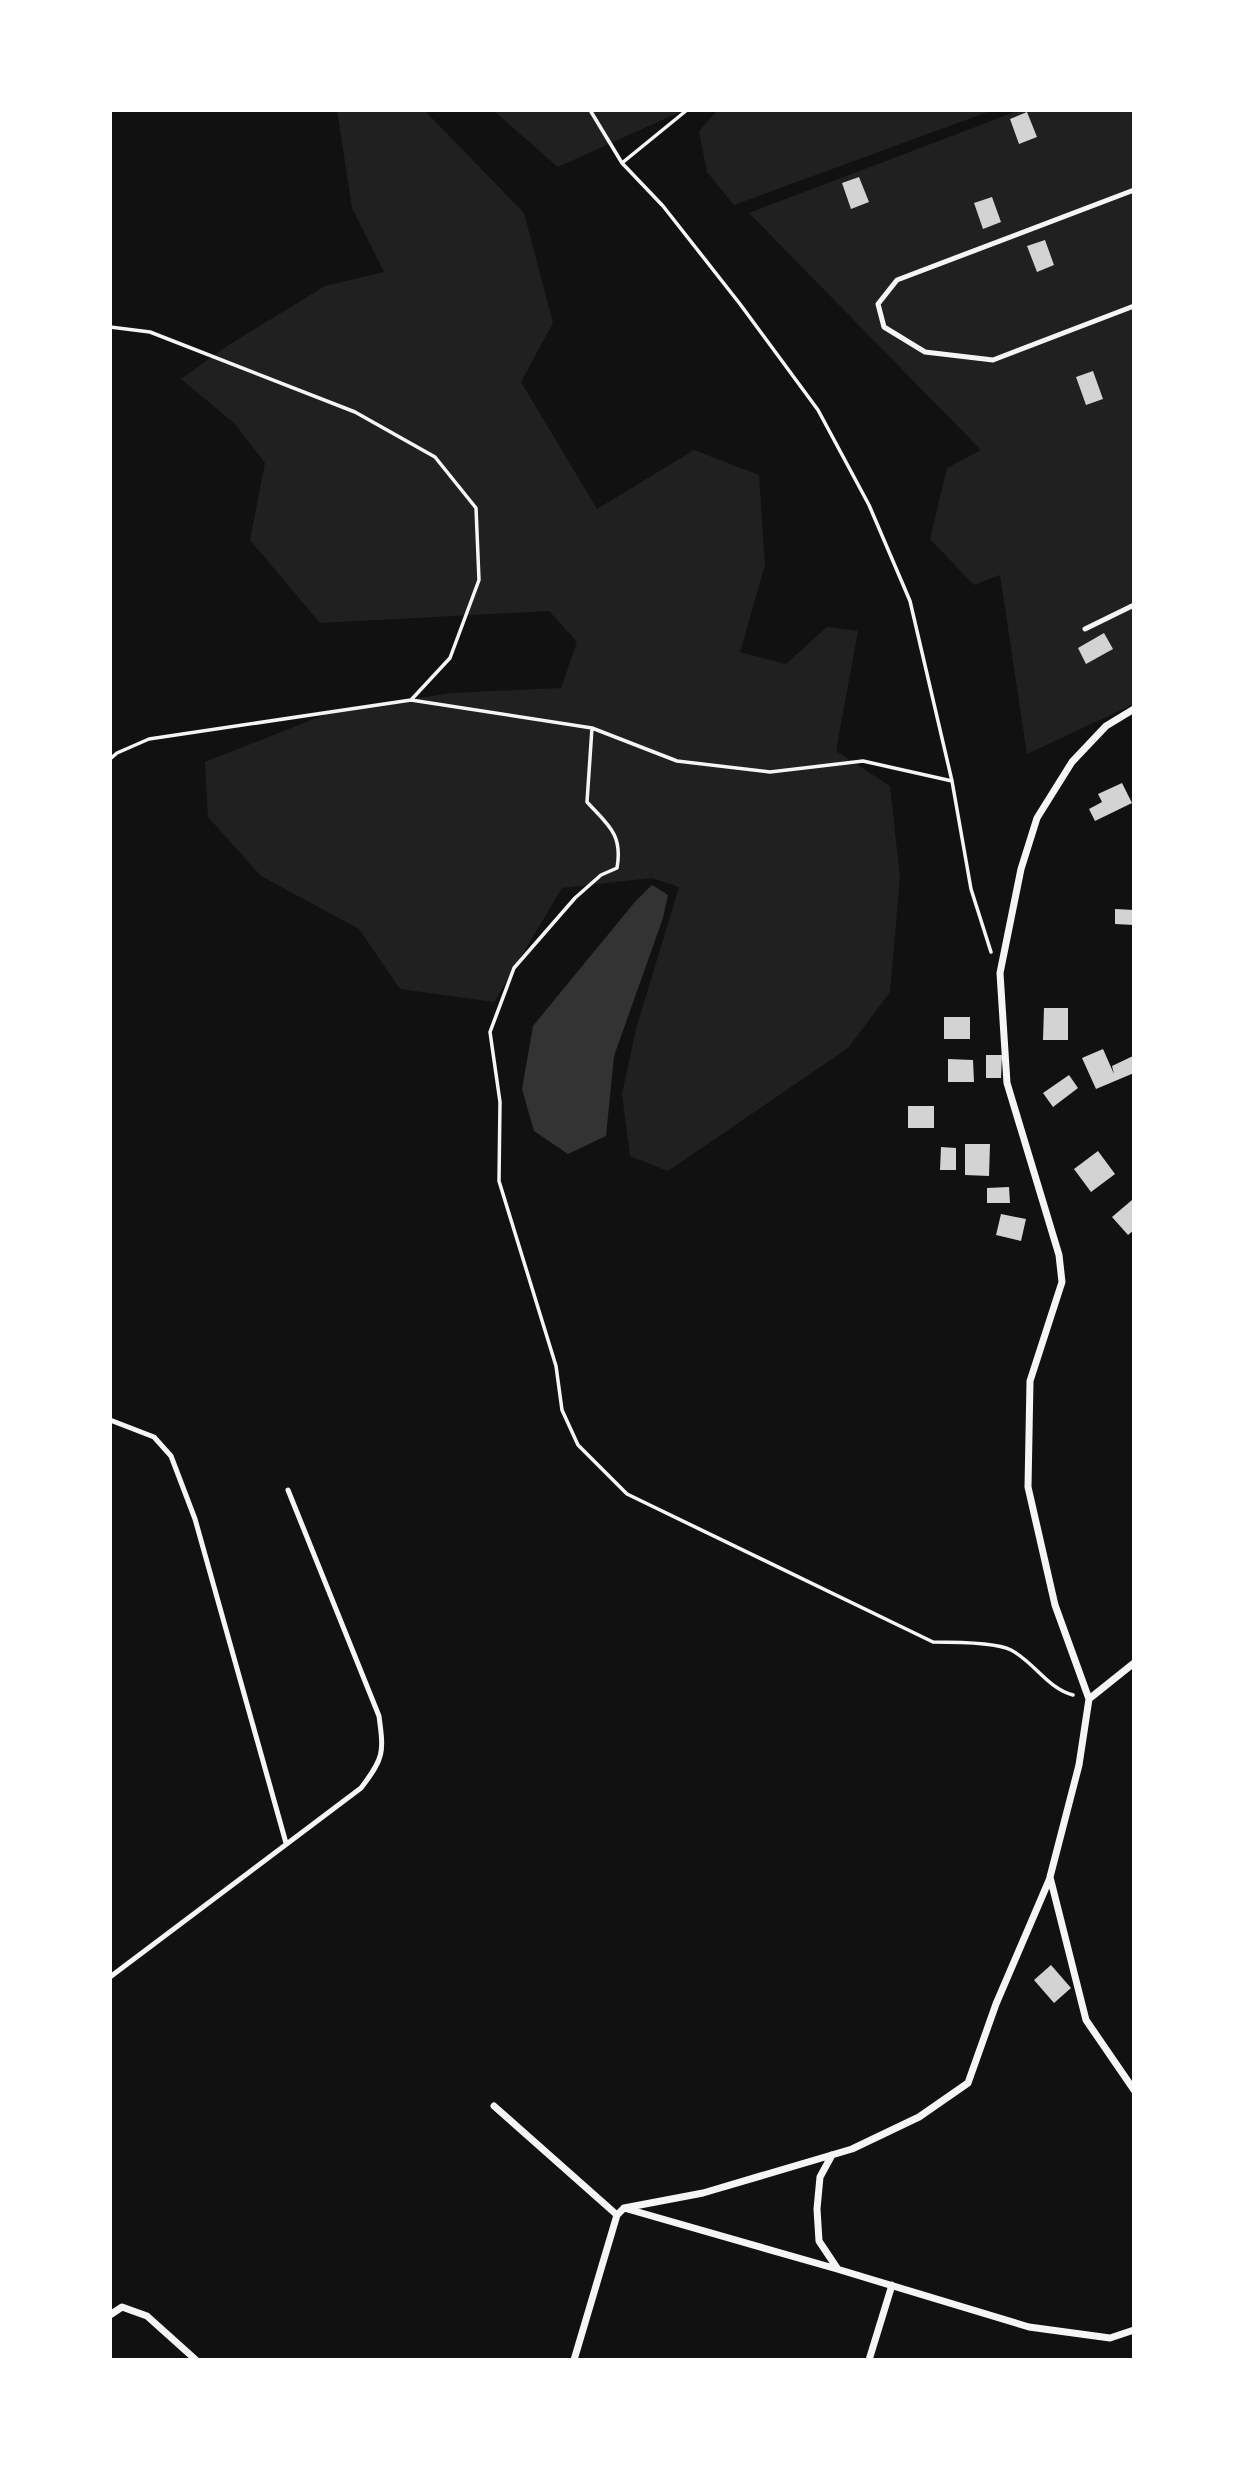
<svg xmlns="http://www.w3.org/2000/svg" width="1244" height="2470" viewBox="0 0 1244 2470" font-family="'Sofia Sans Condensed',sans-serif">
  <rect width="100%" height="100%" fill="#111"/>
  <path fill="#202020" d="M337,110H424L524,213L553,323L521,382L597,509L694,450L759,475L765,565L740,652L786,664L827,627L858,631L836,751L890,786L900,877L890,992L848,1048L668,1171L630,1156L622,1094L636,1029L679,887L652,878L562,888L494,1002L400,989L359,929L261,876L208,817L205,762L334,711L452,693L561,688L577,642L549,611L320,623L250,540L265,463L235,424L181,379L227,346L325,286L384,272L352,208Z
    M493,110H684L558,167Z
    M718,110H993L734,205L707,172L699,131Z
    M1020,110H1134V704L1027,754L1000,575L974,585L930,539L947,468L981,450L749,213Z"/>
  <path fill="#333" d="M652,885L668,895L663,918L614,1056L606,1136L568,1154L534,1131L522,1089L533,1026L634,903Z"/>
  <path fill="#d3d3d3" d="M1027,112L1037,137L1019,144L1010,119Z
    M859,177L869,202L851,209L842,183Z
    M992,197L1001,222L983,229L974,203Z
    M1045,240L1054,265L1037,272L1027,246Z
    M1093,371L1103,399L1086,405L1076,377Z
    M1104,633L1113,649L1086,664L1078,648Z
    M1122,783L1132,803L1095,821L1089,809L1102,802L1098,794Z
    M1115,909L1134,910V925L1115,924Z
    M1044,1008H1068V1040H1043Z
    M944,1017H970V1039H944Z
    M1103,1049L1114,1074L1112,1066L1133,1056L1134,1073L1096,1089L1082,1058Z
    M986,1055H1002L1001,1078H986Z
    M948,1059L973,1060L974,1082H948Z
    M1069,1075L1078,1088L1053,1107L1043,1093Z
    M908,1106H934V1128H908Z
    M965,1144H990L989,1176L965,1175Z
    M941,1147L956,1148V1170H940Z
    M1098,1151L1115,1174L1091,1192L1074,1169Z
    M1009,1187L1010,1203H987V1188Z
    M1132,1200L1134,1230L1128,1235L1112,1217Z
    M1001,1214L1026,1219L1021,1241L996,1235Z
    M1051,1965L1071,1988L1054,2003L1034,1980Z"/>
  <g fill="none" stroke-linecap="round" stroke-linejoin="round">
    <path stroke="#f5f5f5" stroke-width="3.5" d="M590,110L622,163L663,206L740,304L818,410L869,505L910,601L952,781L971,889L991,952
      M622,163L687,110
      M110,327L150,332L355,412L435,457L476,508L479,580L450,658L411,700
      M592,728L587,802C608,825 623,834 617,868L601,875L575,898L514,968L490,1032L500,1102L499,1181L556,1366L562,1410L578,1445L627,1494L933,1642C952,1642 996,1642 1011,1650C1034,1662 1047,1688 1073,1695
      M110,759L117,753L149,739L411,700L592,728L677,761L770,772L863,761L952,781"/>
    <path stroke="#f5f5f5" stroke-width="5" d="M1134,190L897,280L878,304L884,327L925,352L993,360L1134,306
      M1085,629L1134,605
      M110,1420L154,1437L171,1456L195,1519L286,1843
      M110,1977L361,1788C384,1758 384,1753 379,1716L288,1490"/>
    <path stroke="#f5f5f5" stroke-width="7" d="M1134,709L1106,726L1072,762L1037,818L1021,869L1000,973L1007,1083L1059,1255L1062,1282L1030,1381L1028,1487L1055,1605L1089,1699L1079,1765L1050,1877L1086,2020L1134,2090
      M1089,1699L1134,1663
      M494,2106L617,2215
      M832,2155L820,2177L817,2209L819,2241L837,2268
      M624,2208L703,2193L852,2149L919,2117L968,2083L996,2004L1050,1878
      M617,2215L624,2208L837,2269L1029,2327L1110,2338L1134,2330
      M110,2315L122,2307L147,2316L196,2360
      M574,2360L617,2215
      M869,2360L892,2285"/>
  </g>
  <rect width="1244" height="2470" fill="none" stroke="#ffffff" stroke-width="224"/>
</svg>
